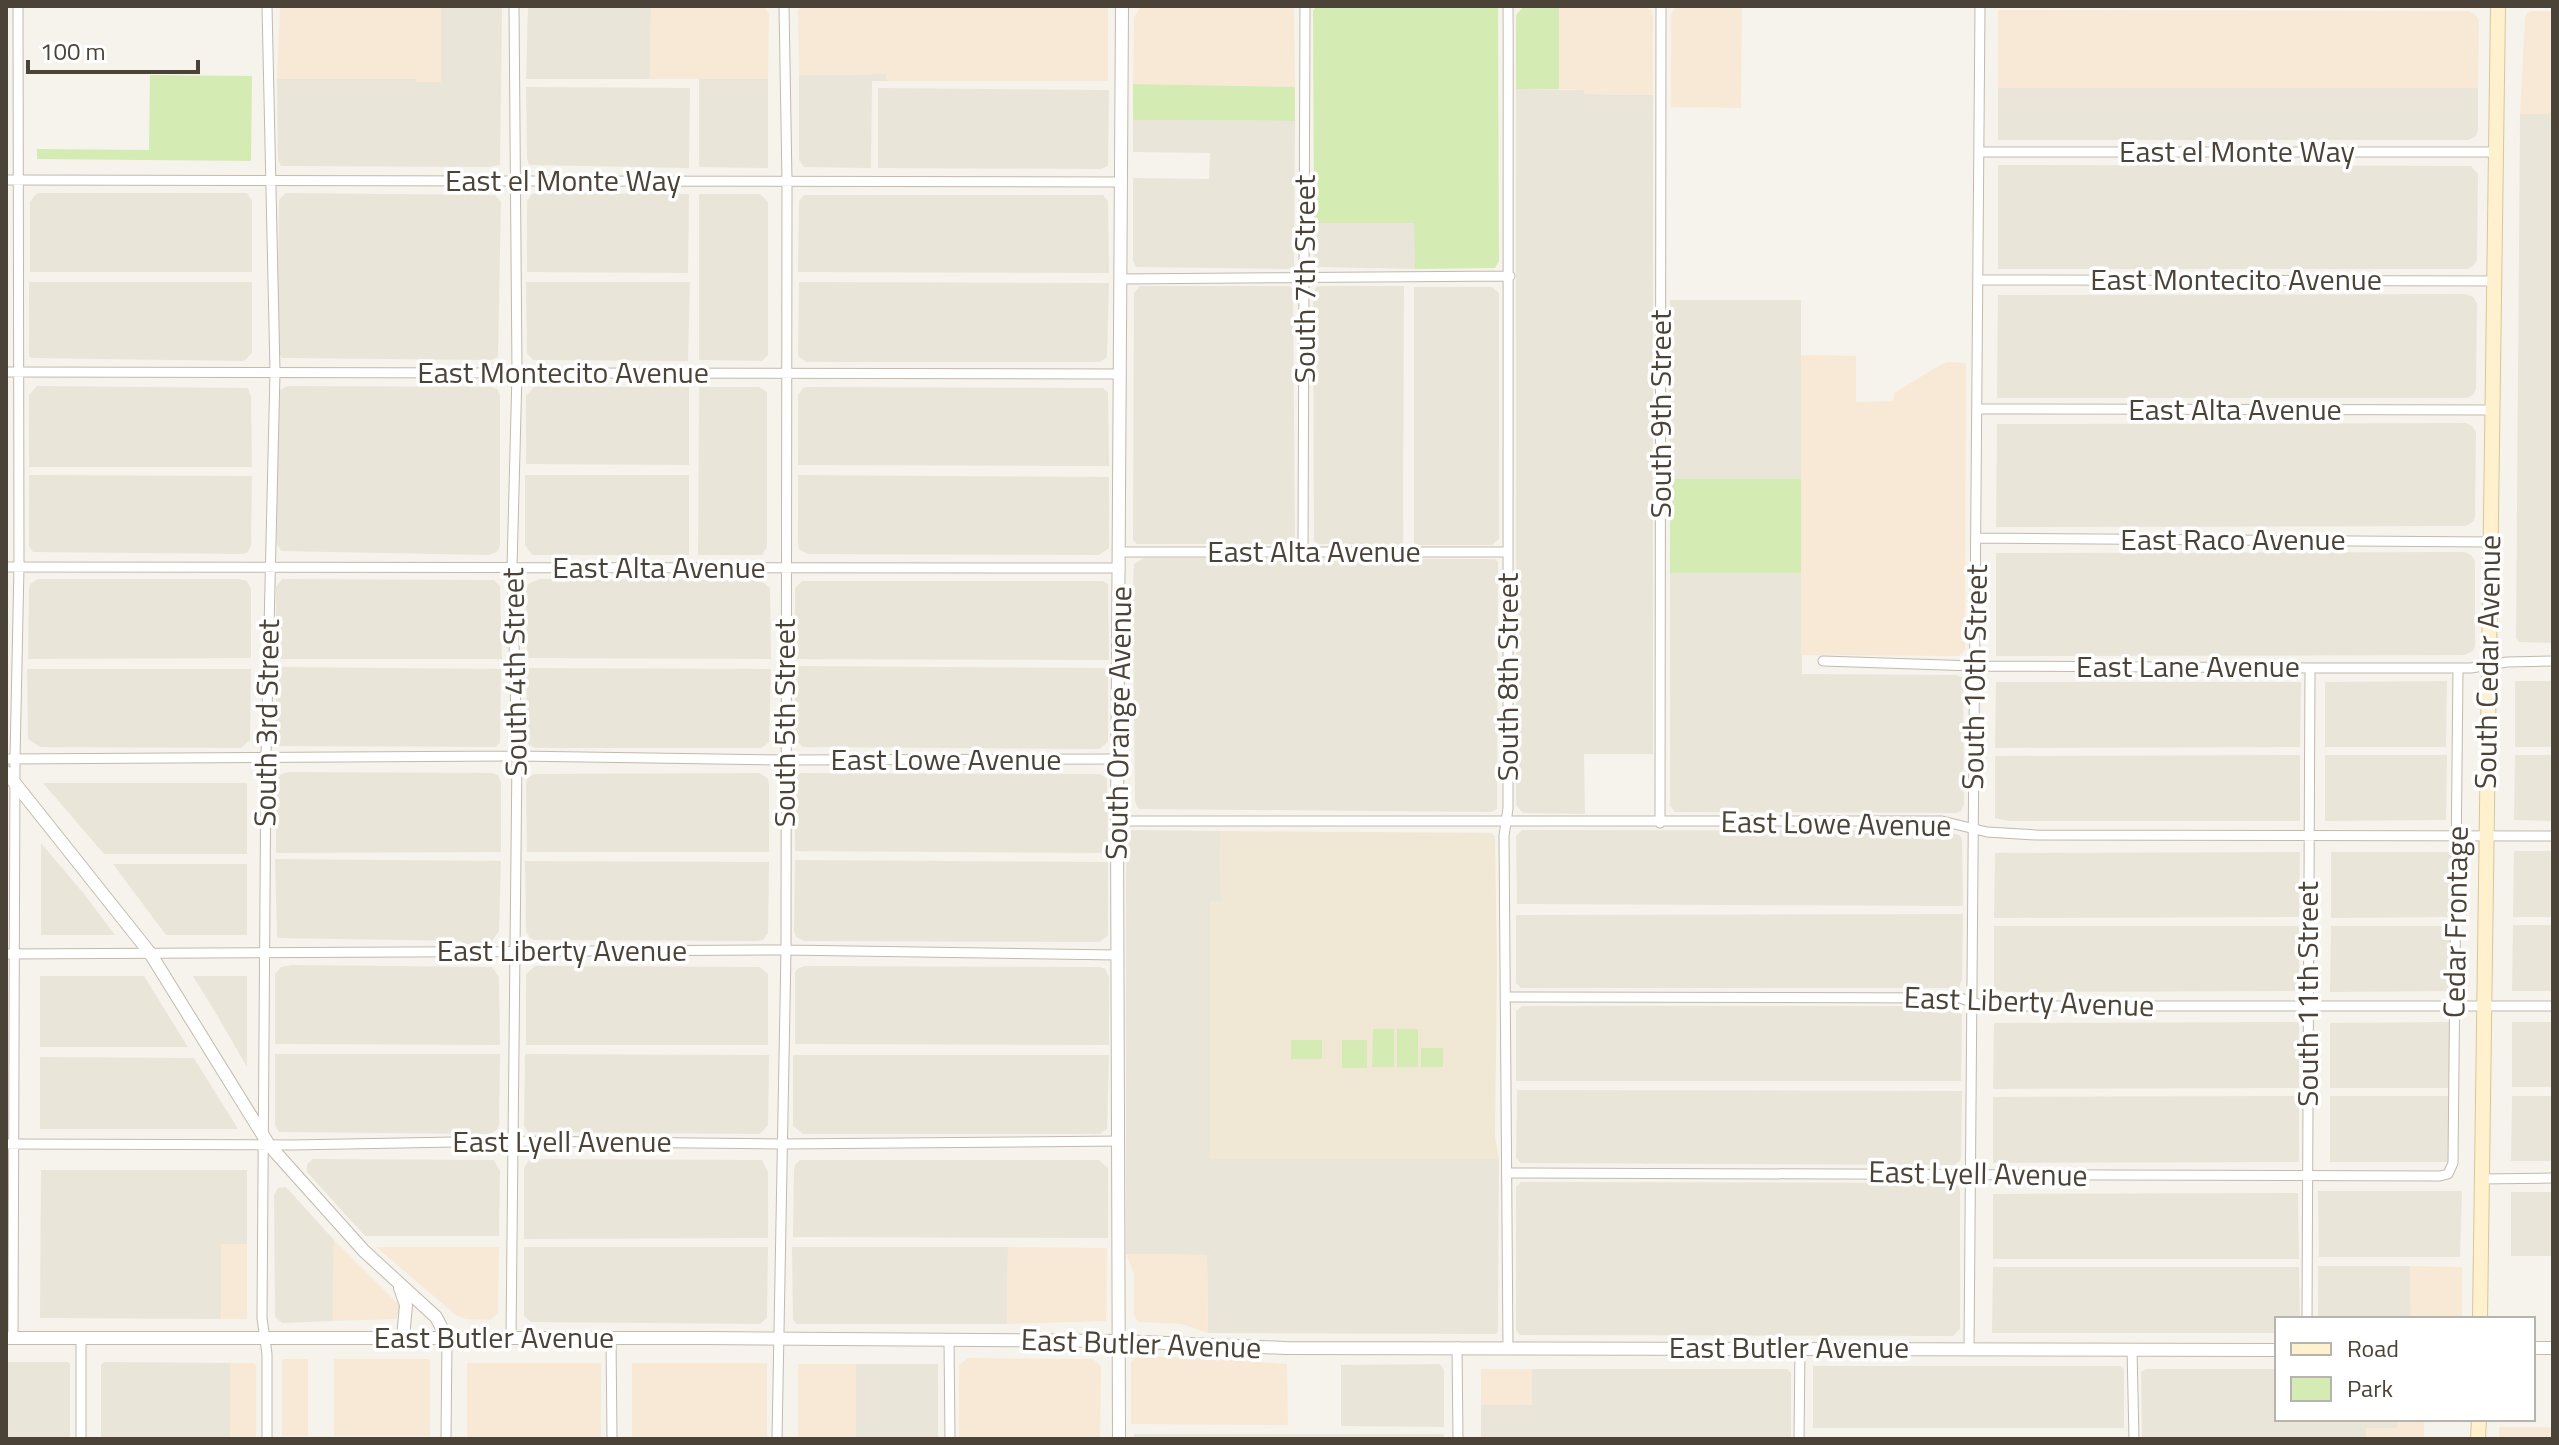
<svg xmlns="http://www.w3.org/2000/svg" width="2559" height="1445" viewBox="0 0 2559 1445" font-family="'Titillium Web',sans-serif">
  <rect width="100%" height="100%" fill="#f6f3ec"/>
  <path fill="#eae5d9" d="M441,6H500L502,9L500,165L490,167L281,166L278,160L277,79H416L441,82Z
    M528,6H651L650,79H526Z
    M887,74V81H872L871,168L804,167L799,160V75Z
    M699,79H768V168L699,167Z
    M526,87L690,88L689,168L529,165L527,158Z
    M878,88L1109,90L1108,166L1101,169L878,168Z
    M1998,88H2478V130L2476,136L2469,140H1998Z
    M1516,89L1584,90L1585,94L1653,95V754H1584L1585,814L1523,813L1516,805Z
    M2520,114H2553V643L2519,642L2516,638Z
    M1133,120L1295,121L1294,266L1289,269L1136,267L1133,261V178L1209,179L1210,153L1133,152Z
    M1998,165L2471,166L2478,174L2477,260L2473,266L2467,269H1998Z
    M39,193H247L252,201V272H30V202L35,195Z
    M286,193L495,195L501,202L498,357L491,360L282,358L277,350L279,200Z
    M538,193L689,194L688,273L527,272V201L532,194Z
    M699,194H760L768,202V355L762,361L699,360Z
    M804,195H1103L1108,201L1109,273L798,272L799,201Z
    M1314,223H1415V269L1317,267L1314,260Z
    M29,282H252V353L244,361L32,358L29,356Z
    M526,282H690L688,361L533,360L527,353Z
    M799,282L1109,283L1107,357L1100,362H806L799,357L798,353Z
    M1140,286H1289L1293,289L1295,538L1291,544H1137L1133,540L1134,293Z
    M1322,286H1404L1403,545L1319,544L1314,541L1313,292L1316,287Z
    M1414,287H1492L1499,293V539L1492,545H1414Z
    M2466,294L2473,297L2477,303L2476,388L2474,394L2467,398H1997L1998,295Z
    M1670,300H1801V479H1670Z
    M37,386L248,388L251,397L252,467H29V395Z
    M287,386L492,387L497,389L500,395V546L497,552L488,555L281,551L277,544V392Z
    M534,387H689V465L526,464V396Z
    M699,387H759L767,392V547L762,555H698Z
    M808,387L1103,388L1108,392L1109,466L798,465V395L803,388Z
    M2466,423L2472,426L2476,432L2475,517L2473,522L2466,526L1996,527L1997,424Z
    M29,475L252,476L251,546L247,553L241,554L33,552L29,546Z
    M525,475H689V555H532L525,545Z
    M798,475L1109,477V548L1099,555L808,554L799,549L798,543Z
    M2465,552L2471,555L2475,561V646L2473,651L2465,655L1996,656V553Z
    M1144,558L1495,559L1498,562L1497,809L1491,812L1139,809L1135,802L1133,611L1129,606V587L1133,585L1134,564Z
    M1670,573H1801L1802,674L1957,675L1963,678L1964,804L1961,811L1957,813L1675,812L1670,806Z
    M38,579H239L247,581L251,589V658L28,659L29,589L30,584Z
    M282,579L494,580L500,586L502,659H276V587Z
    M539,579L760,580L770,588L771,659L527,658L526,588L528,584Z
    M802,581H1103L1108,584L1109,660L795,659V588Z
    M795,666L1108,668V742L1099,749L803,747L795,739Z
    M276,667L501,669L500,743L495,747L276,746Z
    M527,668L771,669L769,742L761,748H535L528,744L526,739Z
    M27,669H251L250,740L241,748L40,747L28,739Z
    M2447,681L2446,747H2325V682Z
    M2515,681H2553V747H2515Z
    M1996,682H2301L2300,747L1995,748Z
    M2300,755V821H2008L1995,818V756Z
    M2325,755H2447L2446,820L2325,821Z
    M2515,755H2553V821L2514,820Z
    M290,772L492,773L498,775L501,782V852L276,853V781L281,774Z
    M760,773L768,779L769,784V852H527L526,785L527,779L534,774Z
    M800,773L1100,774L1107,779L1108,853L795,851L794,779Z
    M43,783H247V854H104Z
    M1132,830L1220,831L1221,901H1210V1158L1499,1159L1498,1331L1496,1334L1208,1333L1207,1255L1126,1254V836Z
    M1522,830L1942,831L1959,835L1962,839L1963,906L1517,904L1516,836Z
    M41,843L84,894L115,935H41Z
    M2514,851H2553V917H2513Z
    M2300,852L2299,917L1994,918L1995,853Z
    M2331,852H2452L2451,917L2331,918Z
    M275,859L501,861L499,931L492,941L479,944H462L461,941L277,938Z
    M795,860L1108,862V936L1099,942L804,941L796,937L794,931Z
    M525,861L769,862L768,933L763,940L757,941L534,940L530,938L526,931Z
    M113,864H247V935H166Z
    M1963,914L1962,979L1959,988H1521L1516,983V915Z
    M2513,925H2553V991H2512Z
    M1994,926H2299V991L2007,992L1994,989Z
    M2331,926H2451L2450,991L2330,992Z
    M292,965L492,967L499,977L500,1045L275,1044V974L281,967Z
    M535,966L760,967L768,974V1045H526V974Z
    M804,966L1100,967L1105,969L1109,977V1045L795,1044V973L797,969Z
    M40,976H144L188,1047H40Z
    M193,976H247V1067L214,1010Z
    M1522,1006H1943L1956,1009L1962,1015L1961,1081H1516V1011Z
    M2299,1022V1088L1993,1089L1994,1023Z
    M2450,1022V1088H2330V1023Z
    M2512,1022H2553V1087H2512Z
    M275,1054H500L499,1125L497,1130L490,1134L279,1132L275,1125Z
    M525,1054L769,1055L768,1125L760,1134L528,1132L524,1126Z
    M793,1055H1109L1107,1129L1100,1134H803L793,1126Z
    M40,1057L194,1058L238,1129H40Z
    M1517,1090L1962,1091L1961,1157L1960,1161L1954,1165L1521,1163L1516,1158Z
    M2299,1096V1162L1993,1163V1097Z
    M2330,1096H2449V1162H2330Z
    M2512,1096H2553V1161H2511Z
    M313,1159L494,1160L500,1171L499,1236H365L307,1172V1164Z
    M535,1159L762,1160L768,1172V1238L524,1239V1168L529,1160Z
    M800,1160H1099L1108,1168V1238L793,1237L794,1171L795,1165Z
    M41,1170H247V1244L221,1245V1319L40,1318Z
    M1521,1182L1956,1183L1960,1190V1329L1953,1336L1520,1335L1516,1330V1187Z
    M286,1187L334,1240L333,1321L282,1323L275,1317L274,1195L278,1188Z
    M2318,1191H2462L2460,1257H2319Z
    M2511,1192H2553V1256H2511Z
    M2298,1193L2299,1259H1993V1194Z
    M524,1247H768L767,1318L760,1324L531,1322L524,1316Z
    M792,1247H1008L1007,1324H796L793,1319Z
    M2318,1266H2410L2411,1319H2318Z
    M1993,1267H2299L2300,1319H2277V1333H1992Z
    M6,1362H68L70,1365V1439H6Z
    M104,1362L230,1363V1439H101V1365Z
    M856,1364H938V1439H856Z
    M1440,1364L1444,1370V1427L1341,1426V1365Z
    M1813,1366H2120L2124,1369V1428H1813Z
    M1532,1369H1787L1791,1373V1439H1481V1405H1532Z
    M2146,1369H2277V1419H2398V1428H2367L2366,1439H2142L2141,1372Z
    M1134,1434H1444V1439H1134Z"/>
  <path fill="#f8e9d7" d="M280,6H441V82H416L415,79H277Z
    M651,6H764L769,14L768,79H650Z
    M802,6H1105L1108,9V81H887L886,74L799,75L798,10Z
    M1141,6H1291L1294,9L1295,87L1133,84L1134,18Z
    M1559,6H1644L1651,10L1653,14V95L1584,94V90L1559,89Z
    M1682,6H1742L1741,108L1671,107V14L1675,8Z
    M1998,10L2468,11L2475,14L2479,20L2478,88H1998Z
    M2532,11H2553V114H2520L2525,18L2527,13Z
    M1801,355L1856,356V402L1893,401L1894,393L1940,365L1948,362L1966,363L1965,650L1959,656L1801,655Z
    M334,1240L399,1305L400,1311L396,1319L333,1321Z
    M221,1244H247V1319H221Z
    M376,1247H499L498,1313L490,1320L466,1319L457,1316Z
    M1008,1247L1107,1248L1106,1321L1007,1324Z
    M1126,1254L1207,1255L1208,1333L1181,1324L1138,1322L1134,1315V1274Z
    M2410,1266L2462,1267V1319H2411Z
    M1136,1357H1186L1287,1364L1288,1425L1131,1424V1362Z
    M968,1358L1093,1359L1101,1366L1100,1438L959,1439V1365Z
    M284,1359H308V1436H282V1361Z
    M334,1359H428L430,1361V1436H334Z
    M230,1363H254L256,1365V1439H230Z
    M467,1363H601V1439H467Z
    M632,1363H767V1439H632Z
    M798,1364H856V1439H798Z
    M1481,1369H1532V1405H1481Z
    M2398,1419H2424V1439H2366V1428H2397Z
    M2499,1427H2553V1439H2499Z"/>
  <path fill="#f0e7d5" d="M1220,831L1492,833L1495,837L1497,968L1495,1136L1499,1159H1210V901H1221Z"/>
  <path fill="#d4ecb3" d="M1316,6L1498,8L1499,261L1495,268L1415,269L1414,223H1314L1313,11Z
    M1524,6H1559V89H1516V15Z
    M150,75L252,76L251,161L37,159V149L149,150Z
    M1133,84L1295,87V121L1133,120Z
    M1670,479H1801V573H1670Z
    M1373,1029H1394V1067H1372Z
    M1397,1029H1418V1067H1397Z
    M1291,1040H1322V1059H1291Z
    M1342,1040H1367V1068H1342Z
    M1421,1048H1443V1067H1421Z"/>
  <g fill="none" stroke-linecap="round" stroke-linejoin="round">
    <g stroke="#c3baad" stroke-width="11">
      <path id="minor" d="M267,6L275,372L266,756L262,1318L267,1354V1439
        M1508,6C1510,273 1506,540 1508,808L1504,836L1508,1348
        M1979,152H2495
        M6,180L1120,182
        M1120,279L1510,276
        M1979,280L2493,281
        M6,372L1120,374
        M1978,409L2491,410
        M1977,538L2490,542
        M1120,552H1507
        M1303,552L1305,6
        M6,567L1120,568
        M1823,661L1975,666L2310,668H2471L2507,662L2553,661
        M6,759L517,756L786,760L1119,759
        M1117,821H1942L1987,832L2036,835L2553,836
        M1660,823L1661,6
        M6,954L786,950L1117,955
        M1505,997L1960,998L1984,1006H2553
        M6,1144L292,1145L512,1141L782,1144L1119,1141
        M1507,1173L2440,1176L2448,1174L2453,1163L2458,668
        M2481,1179L2553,1178
        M2307,1319L2310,668
        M511,1337L517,756L512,568L517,373L514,6
        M611,1337L612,1439
        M13,1338L15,759L19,567L18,6
        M81,1339V1439
        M949,1340L950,1439
        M1457,1347L1458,1439
        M1969,1349L1980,6
        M2132,1349L2134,1439
        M446,1439L447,1338
        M777,1439L786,950L787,181L784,6
        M1799,1439L1800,1348"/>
    </g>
    <g stroke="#c3baad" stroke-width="14">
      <path id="tertiary" d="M6,772L150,953L269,1145L364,1251L436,1317L447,1338
        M400,1288L406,1305L403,1338
        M6,1338H705L1119,1341L1286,1348L2277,1350
        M2533,1348H2553
        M1119,1439L1117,821L1122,6"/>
    </g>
    <g stroke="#d8c69a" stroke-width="16">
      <path id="secondary" d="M2480,1319L2498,6
        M2478,1439L2479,1419"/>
    </g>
    <use href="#minor" stroke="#fff" stroke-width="9"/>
    <use href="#tertiary" stroke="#fff" stroke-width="12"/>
    <use href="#secondary" stroke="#fff1cd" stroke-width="14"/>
  </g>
  <g text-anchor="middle" stroke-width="7" stroke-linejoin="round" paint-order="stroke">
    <g font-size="30" fill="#4c4338" stroke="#fff">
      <text x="2237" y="162">East el Monte Way</text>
      <text x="563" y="191">East el Monte Way</text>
      <text transform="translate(1305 279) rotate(-90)" y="10">South 7th Street</text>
      <text x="2236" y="290">East Montecito Avenue</text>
      <text x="563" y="383">East Montecito Avenue</text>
      <text x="2235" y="420">East Alta Avenue</text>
      <text transform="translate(1661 414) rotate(-90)" y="10">South 9th Street</text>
      <text x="2233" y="550">East Raco Avenue</text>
      <text x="1314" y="562">East Alta Avenue</text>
      <text x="659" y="578">East Alta Avenue</text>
      <text transform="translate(2488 662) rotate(-89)" y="10">South Cedar Avenue</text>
      <text x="2188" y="677">East Lane Avenue</text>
      <text transform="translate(515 672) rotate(-91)" y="10">South 4th Street</text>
      <text transform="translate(1508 677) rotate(-90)" y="10">South 8th Street</text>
      <text transform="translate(1975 677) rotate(-89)" y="10">South 10th Street</text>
      <text transform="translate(267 723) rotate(-89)" y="10">South 3rd Street</text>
      <text transform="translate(785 723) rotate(-90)" y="10">South 5th Street</text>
      <text transform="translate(1119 723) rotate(-89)" y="10">South Orange Avenue</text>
      <text x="946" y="770">East Lowe Avenue</text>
      <text transform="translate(1836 824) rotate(1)" y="10">East Lowe Avenue</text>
      <text transform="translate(2456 922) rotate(-89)" y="10">Cedar Frontage</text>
      <text x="562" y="961">East Liberty Avenue</text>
      <text transform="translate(2308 994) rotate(-90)" y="10">South 11th Street</text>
      <text transform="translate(2029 1002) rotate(2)" y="10">East Liberty Avenue</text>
      <text x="562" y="1152">East Lyell Avenue</text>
      <text transform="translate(1978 1174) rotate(1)" y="10">East Lyell Avenue</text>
      <text x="494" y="1348">East Butler Avenue</text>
      <text transform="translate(1141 1344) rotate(2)" y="10">East Butler Avenue</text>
      <text x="1789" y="1358">East Butler Avenue</text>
    </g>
  </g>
  <rect width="2559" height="1445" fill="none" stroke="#4c4338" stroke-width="16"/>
  <rect x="2275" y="1317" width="260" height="104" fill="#ffffff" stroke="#b7b4af" stroke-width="2"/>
  <rect x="2291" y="1343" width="40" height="12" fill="#fff1cd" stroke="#b7b4af" stroke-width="2"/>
  <text x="2347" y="1357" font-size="24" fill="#4c4338">Road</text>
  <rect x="2291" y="1377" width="40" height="24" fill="#d4ecb3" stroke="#b7b4af" stroke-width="2"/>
  <text x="2347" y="1397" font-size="24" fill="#4c4338">Park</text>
  <path d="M28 60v12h170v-12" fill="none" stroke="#4c4338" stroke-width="4"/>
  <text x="40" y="60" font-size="24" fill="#4c4338" stroke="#ffffff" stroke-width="6" paint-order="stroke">100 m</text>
</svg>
